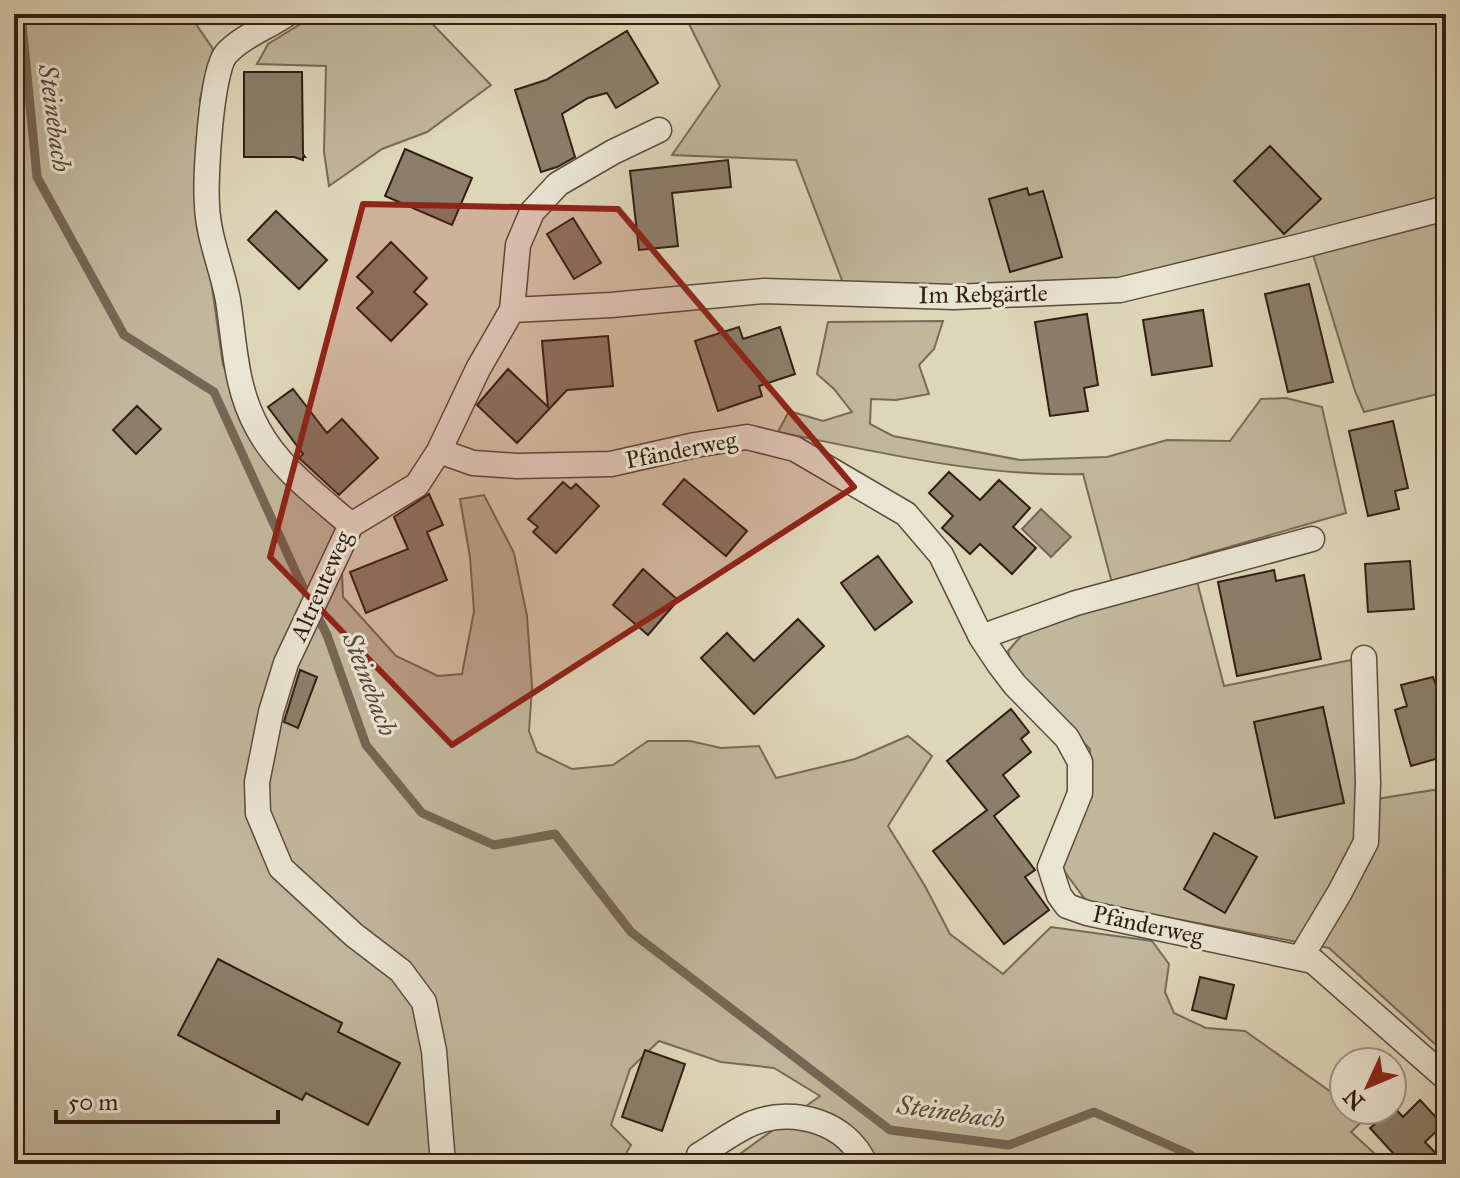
<svg xmlns="http://www.w3.org/2000/svg" width="1460" height="1178" viewBox="0 0 1460 1178" font-family="'IM FELL Great Primer',serif">
  <rect width="100%" height="100%" fill="#ded6b9"/>
  <filter id="stains"><feTurbulence type="fractalNoise" baseFrequency=".0025" numOctaves="4"/><feColorMatrix values="0 0 0 0 .2 0 0 0 0 .09 0 0 0 0 .02 0 0 0 .5 -.17"/></filter>
  <radialGradient id="worn" r=".72"><stop offset=".6" stop-color="#630" stop-opacity="0"/><stop offset="1" stop-color="#630" stop-opacity=".3"/></radialGradient>
  <path fill="#c1b79d" stroke="#796a58" stroke-width="2" d="M14,14H189L213,49L200,99L198,187L223,365L273,470L340,526L343,597L396,656L438,676L462,674L474,611L470,557L460,499L484,495L514,553L527,616L532,687L529,731L537,752L572,769L613,765L648,741H690L721,748L759,746L776,778L855,759L908,736L932,756L888,826L925,886L950,934L1003,974L1051,927L1152,941L1169,964L1165,992L1174,1013L1206,1028L1245,1031L1341,1099H1344V1110H1374L1351,1132L1386,1164H726L820,1096L774,1068L721,1062L659,1041L630,1069L611,1125L631,1145L620,1164H14Z
    M317,14H423L491,85L427,132L382,149L329,186L324,152L326,66L257,64L268,44Z
    M684,14H1446V392L1364,412L1355,391L1307,235L1111,283L845,288L796,160L672,155L720,86Z
    M943,321L934,349L919,365L929,394L896,400L871,399L870,424L893,436L1020,460L1107,457L1167,440L1230,441L1261,399L1286,398L1322,407L1346,513L1191,558L1224,686L1356,659L1376,799L1446,788V1054L1329,948L1087,902L1062,868L1089,793L1090,749L1014,672L1008,651L1030,626L1112,583L1083,474C981,477 878,452 778,432L789,411L823,421L852,412L834,389L817,374L828,322Z"/>
  <path fill="#a39781" stroke="#756755" stroke-width="2" d="M1041,509L1071,537L1051,557L1022,529Z"/>
  <g fill="none" stroke-linecap="round" stroke-linejoin="round">
    <path stroke="#756755" stroke-width="9" d="M21,14L37,177L124,335L214,392L299,579L327,635L366,745L422,813L494,845L555,834L631,932L890,1130L1009,1145L1094,1112L1189,1154L1205,1164"/>
  </g>
  <path fill="#8b7e6a" stroke="#311e14" stroke-width="2" d="M627,31L658,83L616,108L607,93L588,98L562,114L575,157L557,167L541,172L515,90L546,80Z
    M244,72H302L303,154L305,157H303V160L294,157H244Z
    M1270,146L1321,199L1284,234L1234,181Z
    M405,149L472,178L452,225L385,196Z
    M728,160L731,187L672,193L678,246L639,250L630,171Z
    M1027,188L1029,195L1043,191L1062,257L1010,272L989,199Z
    M276,211L327,260L299,289L248,240Z
    M573,218L601,263L574,279L547,234Z
    M391,242L427,278L414,292L427,304L391,341L357,308L373,292L357,277Z
    M1309,284L1333,382L1288,392L1265,294Z
    M1203,310L1212,366L1152,375L1143,320Z
    M1087,314L1098,385L1084,388L1088,411L1050,416L1035,322Z
    M739,327L743,339L780,327L795,374L759,386L762,396L718,411L695,341Z
    M608,336L613,386L567,390L517,443L477,405L508,369L548,407L542,341Z
    M293,389L327,433L342,419L378,458L339,495L299,458L303,454L268,407Z
    M137,406L161,429L136,454L113,430Z
    M1393,421L1408,488L1395,491L1399,509L1368,516L1349,431Z
    M949,472L980,500L999,480L1030,508L1013,527L1036,548L1012,574L980,544L970,554L942,528L953,516L929,493Z
    M684,479L747,531L726,556L663,504Z
    M563,482L571,489L576,484L599,506L556,553L533,532L538,527L528,519Z
    M429,494L443,525L427,532L447,580L366,613L350,572L408,549L394,517Z
    M878,556L912,602L875,630L841,583Z
    M1410,561L1414,609L1368,612L1365,564Z
    M643,569L678,600L648,635L613,605Z
    M1274,570L1276,581L1304,575L1321,659L1237,676L1218,582Z
    M798,619L824,646L754,714L701,658L727,633L754,661Z
    M300,670L317,677L298,728L284,722Z
    M1433,677L1439,694L1446,692V756L1411,766L1395,710L1407,706L1401,685Z
    M1323,707L1344,803L1275,818L1254,722Z
    M1011,709L1029,732L1021,739L1031,752L1003,775L1019,796L994,816L1035,870L1025,877L1049,910L1004,944L933,851L987,810L947,761Z
    M1214,833L1257,857L1225,913L1184,889Z
    M218,959L342,1023L338,1032L400,1063L368,1125L306,1093L302,1100L178,1035Z
    M1200,977L1234,985L1226,1019L1192,1010Z
    M645,1050L685,1064L662,1131L622,1117Z
    M1420,1100L1443,1125L1425,1142L1446,1164H1403L1370,1128L1392,1110L1393,1106L1403,1117Z"/>
  <g fill="none" stroke-linecap="round" stroke-linejoin="round">
    <g stroke="#5c4c3d" stroke-width="27">
      <path id="minor" d="M287,14C268,27 241,37 226,54C211,71 205,179 207,205C208,237 222,268 228,300C235,345 235,388 258,429C280,469 318,496 351,525L286,663L271,712L257,782L258,813L281,868L354,935L401,971L424,1002L434,1051L443,1164
        M512,310L611,305L764,291L954,297L1120,290L1301,246L1446,208
        M439,451L473,463L517,466L611,464L695,445L747,437L795,449L906,514L941,555L981,637L999,664L1015,685L1067,738L1080,762V793L1050,867L1059,895L1067,906L1087,913L1313,961L1446,1078
        M351,525L417,485L439,451L478,369L512,310L518,245L532,212L558,184L613,152L659,130
        M981,637L1076,603L1312,539
        M1301,957L1340,892L1366,842L1368,782L1364,658
        M705,1164L699,1155C716,1145 734,1131 753,1123C794,1107 847,1122 865,1164"/>
    </g>
    <use href="#minor" stroke="#eae4d2" stroke-width="24"/>
  </g>
  <path fill="#8f2418" fill-opacity="0.2" stroke="#8f2418" stroke-width="6" stroke-linejoin="round" d="M363,204L618,209L854,487L452,745L270,557Z"/>
  <g text-anchor="middle" stroke-width="6" stroke-linejoin="round" paint-order="stroke">
    <g font-size="24" fill="#311e14" stroke="#eae4d2">
      <text transform="translate(983 294) rotate(-1)" y="8">Im Rebgärtle</text>
      <text transform="translate(681 450) rotate(-11)" y="8">Pfänderweg</text>
      <text transform="translate(321 586) rotate(-66)" y="8">Altreuteweg</text>
      <text transform="translate(1148 925) rotate(12)" y="8">Pfänderweg</text>
    </g>
    <g font-size="26" font-style="italic" fill="#59483a" stroke="#eae4d2">
      <text transform="translate(55 118) rotate(82)" y="9">Steinebach</text>
      <text transform="translate(370 684) rotate(69)" y="9">Steinebach</text>
      <text transform="translate(951 1112) rotate(8)" y="9">Steinebach</text>
    </g>
  </g>
  <rect width="1460" height="1178" fill="none" stroke="#ded6b9" stroke-width="48"/>
  <rect x="16" y="16" width="1428" height="1146" fill="none" stroke="#311e14" stroke-width="4"/>
  <rect x="24" y="24" width="1412" height="1130" fill="none" stroke="#311e14" stroke-width="2"/>
  <g transform="translate(1368 1086) rotate(226)"><circle r="38" fill="#eae4d2" stroke="#a09586" stroke-width="2"/>
  <path d="M0-6L14 30L0 20L-14 30Z" fill="#8f2418"/>
  <text y="-12" font-size="22" font-weight="bold" text-anchor="middle" fill="#311e14">N</text>
  </g>
  <path d="M56 1110v12h222v-12" fill="none" stroke="#311e14" stroke-width="4"/>
  <text x="68" y="1110" font-size="24" fill="#311e14" stroke="#eae4d2" stroke-width="6" paint-order="stroke">50 m</text>
  <rect width="100%" height="100%" filter="url(#stains)"/>
  <rect width="100%" height="100%" fill="url(#worn)"/>
</svg>
